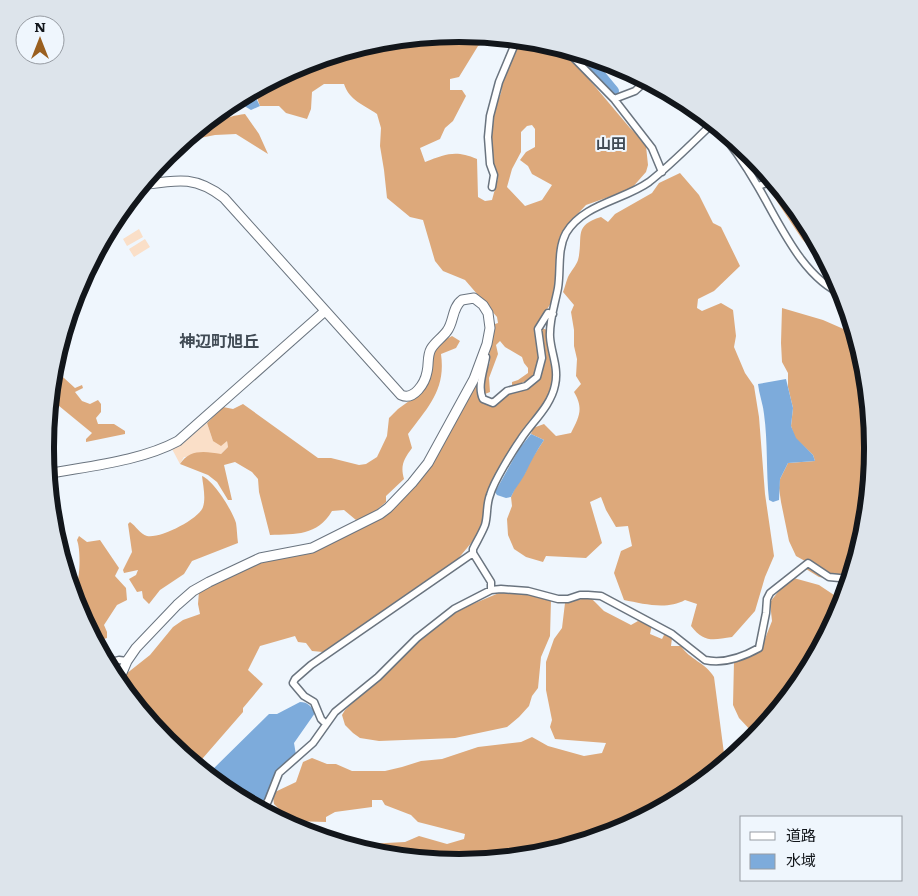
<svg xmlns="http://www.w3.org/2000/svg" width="918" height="896" viewBox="0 0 918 896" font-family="Literata,'Noto Sans JP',serif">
  <rect width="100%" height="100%" fill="#eff6fd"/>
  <path fill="#fadfc8" d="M139,229L143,237L127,246L123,239Z
    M145,239L150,247L134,257L129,249Z
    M207,423L213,441H227L228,447L221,454L184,457L180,464L172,449Z"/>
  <path fill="#dda97b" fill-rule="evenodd" d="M459,34L486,36L485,43L478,46L459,77L450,79V90H462L466,96L453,121L445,128L440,139L420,148L425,162C447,154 455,150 477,159L478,197L485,201L492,200L498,178L492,161L488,138L491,118L501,93L503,80L514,48L520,40L540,42L558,47L582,71L630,128L643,140L646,146L648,165L646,172L631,189L586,205L569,223L560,237L557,248L555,285L551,303L535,328C537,356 549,377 512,386V382L518,380L528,373V368L524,363L522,357L505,347L500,341L496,345L498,354L489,378L490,392L485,394L483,389L484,379L490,362L489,350L495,324L498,323L497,317L465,280L443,271L435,261L423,220L410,217L387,198L384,170L380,146L381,128L377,114C364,105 349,100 344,84H324L312,92L311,109L307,119L286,113L279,106H260L254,90L301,65L378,42ZM532,125L535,129V147L526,152L520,160L528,166L532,174L552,185L542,200L525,206L507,187L512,169L521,152V132L527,126Z
    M245,114L259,134L268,154L236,134L215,135L200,138C214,121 224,117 245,114Z
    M680,173L699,195L713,223L721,227L740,266L714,291L698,299L697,308L702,311L721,303L733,310L736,336L734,347L745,373L754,386L759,417L765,494L774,556L765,577L755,611L732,637C713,640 704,643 691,626L697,604L685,600C667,610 644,604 624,600L614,573L621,551L632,546L628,526L616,527L606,510L601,497L590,502L602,543L586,558L546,556L543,562L526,557L514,549L508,535L507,519L512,506L511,497L517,484L525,473L529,463L544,440L531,434L533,428L544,424L556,436L571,433C579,417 584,409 574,392L581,384L576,376L577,359L574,346V330L571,312L574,305L563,292C565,287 566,282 568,277C571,271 576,266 578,260C584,237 572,226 601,217L608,222L615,214L652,193L659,183Z
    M784,194L804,218L831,269L802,239L774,197Z
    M782,308L823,320L855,334L865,367L873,448L865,529L849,582L819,577L806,569L805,561L796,556L789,541L781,502L779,488L780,479L788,463L815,461L813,455L795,438L791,426L793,408L788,387V373L782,362L781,343Z
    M542,328L547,330V344L553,375L549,395L543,406L521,434L488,490L482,525L477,536L457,560L385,613L323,652L312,651L306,643L298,642L295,636L260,646L248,670L263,684L243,708V712L196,766L166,741L119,684L126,674L150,655L173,627L183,620L200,614L198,604L199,591L260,559L312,549L380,514L410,488L474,382L478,381L481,401L484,404H489L507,393L527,387L538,380L545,358L540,333Z
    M452,336L460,341L456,348L441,354C446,390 428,407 408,434L412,448C404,459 400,465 404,479L386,496V502L373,513L356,520L344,510L332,511C317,536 296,534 270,535L259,492L258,479L252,472L235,462L224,465L232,500H228L217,482L208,475L180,464C189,449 205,451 221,454L228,447L227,441L221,446L213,441L207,423L223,407L233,409L243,404L318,458H331L359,465L366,464L377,457L387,436L389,418L398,409L423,391L430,379L429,361L434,346Z
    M53,368L75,388L82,385L83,388L75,392L82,401L90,404L98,400L101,404V412L96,418L98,424H114L125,431V434L86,442V439L92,433L53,401H49Z
    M202,476C214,481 232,510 236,523C237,529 237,536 238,543L192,561L184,574L160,590L149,604L143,598L142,591L137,592L129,579L136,575L138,570L124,573L123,570L132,552L128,524L130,522C136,526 140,534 147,536C160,539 199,519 203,507C206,498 203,485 202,476Z
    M79,536L87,542L100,540L119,568L115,576L126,588L127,600L117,605L104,625L107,632V638L95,642L76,606L71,590L76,588C80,577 81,551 77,540Z
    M790,577L819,585L840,599L844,598L842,607L803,678L752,741L738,752L754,734L739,718L733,705L734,661L761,649L772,621L770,602Z
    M507,592L526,593L551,600L550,636L541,657L538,688L532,696L529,706L519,717L507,727L455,738L379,741L360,738L353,733L345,725L342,715L345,710L419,640L456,611L499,593Z
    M590,597L604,611L631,625L638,621L652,625L650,634L662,639L665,633L672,638L671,646H681C690,660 705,662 714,677L725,761L729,760L689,793L617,831L540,854L459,862L378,854L348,845L405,842L419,836L447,844L464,839L465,834L418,822L411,815L385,805L382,800H372V807L335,812L326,817V822L291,821L274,804L273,797L275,792L296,782L303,762L312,758L327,764H336L352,771H385L402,767L421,761L442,759L478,747L521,742L532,737L548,746L584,756L602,753L606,743L555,739L550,727L552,720L546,690V662L554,639L562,628L565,603Z"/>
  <path fill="#7dabdb" d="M251,92L255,96L260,106L251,110L241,104L240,99Z
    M786,379L793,408L791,426L796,438L813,455L815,461L788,463L780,479L779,500L773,502L769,500C766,471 768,443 764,414C763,404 759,394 758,384Z
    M531,434L544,440C537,450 531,461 526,472C521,482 516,486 511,497L506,498L497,495L495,492L519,449Z
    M300,702C308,702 311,706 315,713L294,743L296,755C268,774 275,784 261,809L229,792L207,775L269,714H277Z"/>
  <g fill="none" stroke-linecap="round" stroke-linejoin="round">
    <path stroke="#7dabdb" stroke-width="10" d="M584,55L614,91"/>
    <g stroke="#6a747f" stroke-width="9">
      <path id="minor" d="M566,50L614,99L652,148L662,172
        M614,99L635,91L646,81
        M715,125C731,144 745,164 757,185C779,222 802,278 844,295
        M758,186L773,181
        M492,187L494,175L490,164L488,137L490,116L499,82L517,39
        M484,356L486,357C484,370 477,387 483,399L493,403L507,391L526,386L537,377L542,358L538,329L548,313L553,314
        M491,590V582L473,553V549C477,541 482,533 485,525C488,515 486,505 490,495C494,481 512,452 521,439C532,422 551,406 555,385C559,368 551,353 550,337C549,321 555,304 558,288C561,270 557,250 566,233C583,204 624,200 649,182C672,164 692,143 713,123
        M107,663L119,660L127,661
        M325,723L321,719L314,702L304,696L293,683L295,679L311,665L473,553
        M262,810L268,801L279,773L313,743L335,712L378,677L417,638L454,609L491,590L501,589L528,591L558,599H568L580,595H588L601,596L672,634L705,660C723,664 743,657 759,648L766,613L767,599L770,593L808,563L829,577L850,579"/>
    </g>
    <g stroke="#6a747f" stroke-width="11">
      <path id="tertiary" d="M47,474C89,466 141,461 178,441L325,311
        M118,682L127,661L136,648L177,605L193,591L209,582L260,558L312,548L380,514L388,508L412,483L428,463L474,379L487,344L490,328L488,313L483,305L474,298L462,300C452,307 454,322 447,331C442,338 435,342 431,349C427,356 429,365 427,372C425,383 414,401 401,395L224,198C195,175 176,180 142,185"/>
    </g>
    <use href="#minor" stroke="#fff" stroke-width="6"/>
    <use href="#tertiary" stroke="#fff" stroke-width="9"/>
  </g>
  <g text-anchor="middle" stroke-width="4" stroke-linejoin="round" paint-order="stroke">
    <g font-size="15" font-weight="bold" fill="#404a54" stroke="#eff6fd">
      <text x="611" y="149">山田</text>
    </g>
    <g font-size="16" font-weight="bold" fill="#404a54" stroke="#eff6fd">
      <text x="219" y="347">神辺町旭丘</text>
    </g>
  </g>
  <path d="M0 0H918V896H0ZM459 42H459A405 405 0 0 1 864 447V449A405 405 0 0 1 459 854H459A405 405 0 0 1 54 449V447A405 405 0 0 1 459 42Z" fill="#dde4eb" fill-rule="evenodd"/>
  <path fill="none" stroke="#12161b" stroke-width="6" d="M459 42H459A405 405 0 0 1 864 447V449A405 405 0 0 1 459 854H459A405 405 0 0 1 54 449V447A405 405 0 0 1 459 42Z"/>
  <rect x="740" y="816" width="162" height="65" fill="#eff6fd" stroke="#979ca3"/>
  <rect x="750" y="832" width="25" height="8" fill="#ffffff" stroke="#979ca3"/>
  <text x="786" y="841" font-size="15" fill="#12161b">道路</text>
  <rect x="750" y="854" width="25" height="15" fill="#7dabdb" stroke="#979ca3"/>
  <text x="786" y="866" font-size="15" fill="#12161b">水域</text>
  <g transform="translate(40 40)"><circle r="24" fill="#eff6fd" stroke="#979ca3"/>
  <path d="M0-4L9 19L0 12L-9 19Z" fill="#9a5f1f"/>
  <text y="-8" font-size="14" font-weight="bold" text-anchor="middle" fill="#12161b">N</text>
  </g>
</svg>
